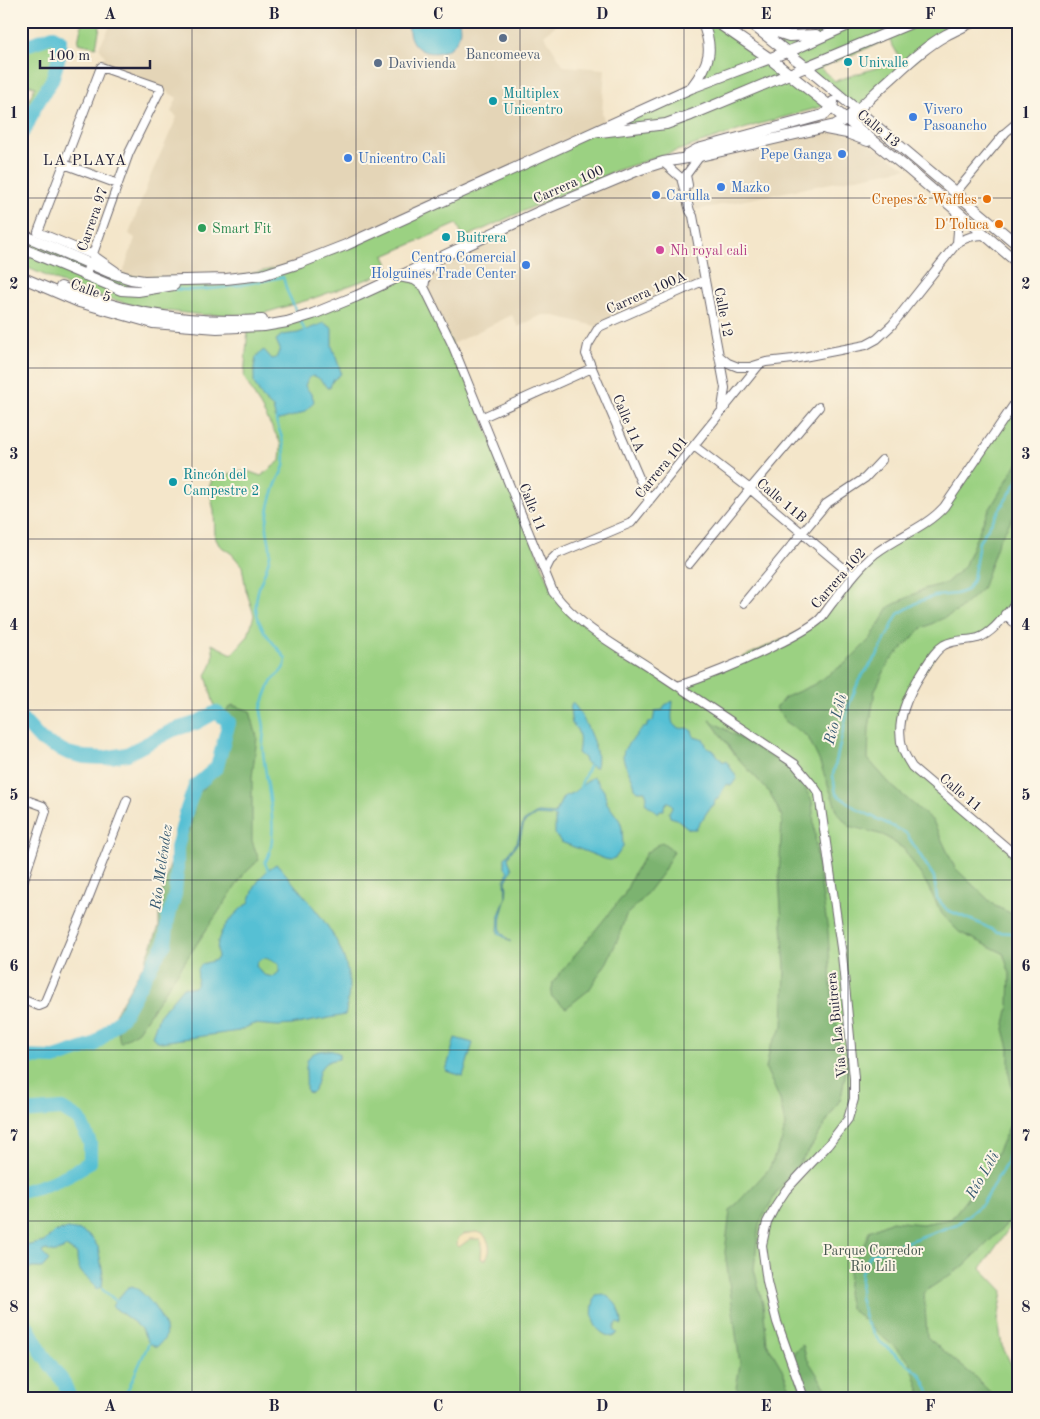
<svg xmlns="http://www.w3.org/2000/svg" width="1040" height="1419" viewBox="0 0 1040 1419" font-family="'Old Standard TT',serif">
  <rect width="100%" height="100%" fill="#fcf5e5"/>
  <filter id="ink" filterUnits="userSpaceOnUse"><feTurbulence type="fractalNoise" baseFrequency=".02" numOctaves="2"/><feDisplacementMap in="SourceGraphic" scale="10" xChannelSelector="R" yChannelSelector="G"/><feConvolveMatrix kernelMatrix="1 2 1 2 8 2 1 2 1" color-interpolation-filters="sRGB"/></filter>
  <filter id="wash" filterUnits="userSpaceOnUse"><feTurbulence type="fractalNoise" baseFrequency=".0096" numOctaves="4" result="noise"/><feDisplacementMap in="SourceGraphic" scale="20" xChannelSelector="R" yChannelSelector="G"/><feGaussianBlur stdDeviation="1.12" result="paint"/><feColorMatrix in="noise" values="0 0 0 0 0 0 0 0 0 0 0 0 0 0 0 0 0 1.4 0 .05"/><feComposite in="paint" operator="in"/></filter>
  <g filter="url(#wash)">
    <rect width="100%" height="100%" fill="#f4e6ca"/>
    <path fill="#e4d5b7" d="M113,21H561L544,35L564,66L605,69L602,113L606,127L346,245L262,275L122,276L135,238L129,234L151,175L177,117L171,112L177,98L161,88L101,67L105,56L99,47Z
      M750,21H857L807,37Z
      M825,128L859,137L907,168L695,210L686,176L700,156Z
      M663,162L681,178L705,280L599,327L551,315H542L518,327L512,315L452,344L415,269Z"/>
    <path fill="#9bd182" stroke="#5e7a5e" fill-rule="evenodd" d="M82,21H101L96,47L78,43Z
      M702,21H715L828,105L756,125L615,171L539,204L464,238L457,224L384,256L391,271L311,299L261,314L203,315L148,309L107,298L65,284L21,265V234L122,276L226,279L300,263L691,88L708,61Z
      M750,21L807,37L857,21H974L945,35L857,110ZM889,39L901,60L835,81L820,68Z
      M53,36L60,40L59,57L52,80L35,107L26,128L21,134V117L35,87L21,81V47Z
      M415,269L452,344L553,592L576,618L678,686L806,629L874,554L937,515L1019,397V599L980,638L944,645L912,688L900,736L912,767L1019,858V1214L981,1268L1003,1291L998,1320L1002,1346L1016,1374H1019V1398H21V1057L55,1058L94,1045L123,1016L150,967L177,871V848L187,809L195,786L217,767L229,722L216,712L206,675C213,664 215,657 212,644L232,654L248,636L254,615L246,590L242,566L232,554L219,545L215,537L214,511L209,488L213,477L247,471L261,476L280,461L281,446L279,440L244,377L248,328L287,322Z"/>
    <path fill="#7cb370" stroke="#4f6a56" d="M1019,460V508L999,540L982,589L958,611L921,629L889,662L875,690L869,728L868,759L892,786L933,821L955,868L995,906L1019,917V1209L1013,1218L965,1265L924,1292L927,1337L975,1377L996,1398H922L910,1361L850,1308L847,1293L850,1265L866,1241L869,1231L892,1221L922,1224L951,1219L989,1170L1011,1123L1014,1097L1009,1074V1048L1004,1029L1009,1005L1010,974L1003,953L959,932L942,914L926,883L904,849L883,835L849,826L838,813L819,760L808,737L785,721L776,708L784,698L815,684L847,662L871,638L889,607L924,589L946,583L964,567L985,517Z
      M232,705L250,711L257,737L252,777V841L259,860L244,874L138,1031L120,1043L115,1014L145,962L159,927V902L170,865L190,829L196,796L215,776L223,760L231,718L226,711Z
      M710,720L796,772L812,801L817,859L828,931L831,986L835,1017L846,1070L841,1098L810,1149L778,1190L759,1224L754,1269L763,1304L767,1343L782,1369L794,1398H746L736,1388L740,1364L725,1252L730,1211L769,1169L782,1140L785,1125L780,1100L766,1069L770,1047L783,1026L785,969L779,879L782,817L770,793L735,755Z
      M662,842L674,851L663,872L640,902L626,915L618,939L607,962L589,990L566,1008L551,996L553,982L624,895L634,873L647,852Z
      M803,1345L806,1357L832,1398H804L791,1362L795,1351Z"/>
    <path fill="#eeda9e" stroke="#887e6c" d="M476,1232L483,1234C490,1241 492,1253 485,1260L481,1259L482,1244L480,1239H470L459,1247L457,1245L458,1238L464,1234Z"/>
    <path fill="#57c0d4" stroke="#3c7188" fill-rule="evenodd" d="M409,21H459C468,60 403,67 409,21Z
      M324,323L332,328V346L341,372L340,375L333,380L330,387L327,388C320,377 310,369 305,386L312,395L314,401C305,416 291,416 276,421L273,408L263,399L254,383V367L256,358L261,352L264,350L272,359L276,358L280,349L276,340L282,335L298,333Z
      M673,701C672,716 667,731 688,728L692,731L694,737L704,740L707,748L714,751L722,761L727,762L737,778L731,786L728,784L725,786L718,799L715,800L714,805L711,806L696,829H689L677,819L670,817L669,812L673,806L669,802H667L664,806V810H660L658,813L645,803L647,797L645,791H638L635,788C632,768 611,758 633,739C638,734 639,728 647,727V724L653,721L655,711L663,710L665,705Z
      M572,703C580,708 594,741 596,751C597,756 597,762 596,767L594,768L585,762L584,758L578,753C580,743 581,730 572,724C571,718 569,709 572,703Z
      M594,777L604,791L607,803L620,821L622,828L623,847L616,857L610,860L605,859L561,842L555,834V817L553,816L536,815L524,823L519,841L509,855L508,859L512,869L506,881C510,901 497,912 501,932L511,942L498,933L499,915L506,898L505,880L508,871L505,868V858L517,842L523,822L537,813L555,814L563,797L574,792L591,778Z
      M276,864L280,867C311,906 359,949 347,1004C346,1008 347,1011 345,1015L292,1025L278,1026L253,1024L239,1031L161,1042L155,1040L152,1036L159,1016L183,987C186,987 189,988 191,988C199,987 198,975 197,970L202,964L216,960L218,957C216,949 218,939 221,933C224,925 242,906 249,903C255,884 259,876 276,864ZM266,958L279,964V972L273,977L264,975L256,966L257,962L261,959Z
      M455,1038L473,1043L463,1076L446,1071Z
      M329,1050L339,1053V1059C316,1062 321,1073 314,1090L311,1093L308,1092L306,1090C308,1070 298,1051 329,1050Z
      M68,1229L81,1231L91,1237L98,1247L103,1274L102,1289L100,1287L96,1290C95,1283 91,1281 86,1277C78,1271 77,1263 77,1254L66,1247C59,1251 54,1255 47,1250L43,1251L42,1253L49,1260L42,1268H29L21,1272V1247L44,1242L54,1232Z
      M132,1286C145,1291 170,1323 165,1338C163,1341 159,1344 157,1347L149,1343L141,1329L136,1324L112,1306L126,1289Z
      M603,1294C616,1300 622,1311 622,1325L618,1323L616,1324L614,1330L618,1333L612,1337C591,1332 589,1312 596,1295Z"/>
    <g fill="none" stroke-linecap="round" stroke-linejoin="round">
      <path stroke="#57c0d4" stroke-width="2.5" d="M174,289C210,293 248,283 283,277L287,291L298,315
        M300,320L305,331
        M1019,479L979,542L973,580L967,590L956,594L935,596L920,601L898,614L877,656L859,680L849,705L833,775L836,794L857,809L906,833L934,877L937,898L947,910L981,924L997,932L1011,933L1019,935
        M580,787L589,766
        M268,870L265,863C282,836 265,781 263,751C262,743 264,735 264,728C264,722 261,716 261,709C262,705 269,685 272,681C278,673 285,671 286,659C274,642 258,631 256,607C255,589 267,572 270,555C272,544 265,532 267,521C268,510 271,497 275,487C277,480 282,473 284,466C287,451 281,434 276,421L277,418
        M102,1289L116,1301
        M124,1398L149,1343
        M932,1398L921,1375L879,1341L866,1322L860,1297L861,1273L870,1255L957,1224L982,1204L1006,1164L1015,1128L1019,1106"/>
      <path stroke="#57c0d4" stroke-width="14" d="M21,47L53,36L60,40L59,57L52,80L35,107L26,128L21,134
        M21,718L41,740L68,753L84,757L104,758L127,754L173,730L196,723L216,712L229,722L217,767L195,786L187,809L177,848V871L175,894L168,919L165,944L150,967L123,1016L94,1045L55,1058L21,1057
        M21,1112L62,1109L80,1120L90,1143V1162C68,1177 47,1186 21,1192
        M21,1321L26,1324L43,1355L64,1383L70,1398"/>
    </g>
  </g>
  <g filter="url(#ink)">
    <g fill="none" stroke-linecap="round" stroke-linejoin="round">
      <g stroke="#6c676d" stroke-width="10">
        <path id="minor" d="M620,23L621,21
          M663,162L681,178L690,211L693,216L725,388L722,408
          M64,164L118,184
          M688,185L686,175L700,156
          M956,192L1006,132L1019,121
          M956,211L958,231L957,243
          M85,276L129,153L161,88L101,67L38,232L93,255L116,271
          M399,277L414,280L424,287L452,344L553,592C580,628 619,647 655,671C702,702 748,733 795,764L815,788L819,794L842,955L854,1078V1099L848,1119L828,1145L786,1190L776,1205L767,1222L762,1245L767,1282L777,1322L804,1398
          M424,287L426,276L433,262
          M719,356L728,363L738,367H750L766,362L793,359L866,345L877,339L892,325L957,243C966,237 973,235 984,235
          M483,417L592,368
          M694,446L750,489L853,576
          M649,501L586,354L588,345L599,327L705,280
          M689,564L750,489L819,407
          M545,571L550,561L557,554L631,523L759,365
          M1019,599C1008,611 994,633 978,638C967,641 955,639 944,645C934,651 929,662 923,671C908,694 894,722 903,750C905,756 909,762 912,767L1019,858
          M744,603L826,504L865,478L882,460
          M1005,614L1019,627
          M678,686C708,676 737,664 766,650C784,641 803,633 819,620C824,615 828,608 833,602C846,585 859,567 876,553C898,536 925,528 944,507L1019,397
          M21,798L43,806L46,811L22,885
          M21,999L39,1006L44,1004L88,899L127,800"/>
      </g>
      <g stroke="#6c676d" stroke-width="12">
        <path id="major" d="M715,21L769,58L851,123L907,168L1019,264
          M748,21L807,68L1019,246
          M762,27L789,36L816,35
          M692,87C710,63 714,49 702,21
          M826,129L847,133L868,141
          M600,132L666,124L691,115L916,21
          M687,155L698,149L823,115L832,108L833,102
          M21,234L109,272L131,279L144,281L226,279L262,275L300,263L346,245L691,88L797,48L857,21
          M21,248L121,290L138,291L174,285
          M21,277L79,302L153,323L217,328L264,326L287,322L313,314L357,296L541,211L641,169L663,162L700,156L835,125C855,115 869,98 886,83C904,67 924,47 946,35C955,30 965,26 974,21
          M61,287C124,314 194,324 262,320"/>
      </g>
      <use href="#minor" stroke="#fff" stroke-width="8"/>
      <use href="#major" stroke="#fff" stroke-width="10"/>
    </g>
  </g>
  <path fill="none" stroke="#22223b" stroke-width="1" stroke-opacity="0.55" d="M192,21V1398M356,21V1398M520,21V1398M684,21V1398M848,21V1398M21,198H1019M21,368H1019M21,539H1019M21,710H1019M21,880H1019M21,1050H1019M21,1221H1019"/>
  <g fill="#5c6f8a" stroke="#fcf5e5" stroke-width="2">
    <circle cx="503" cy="38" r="5"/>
    <circle cx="378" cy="63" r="5"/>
  </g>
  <g fill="#0f9aa8" stroke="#fcf5e5" stroke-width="2">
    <circle cx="848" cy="62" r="5"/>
    <circle cx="493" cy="101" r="5"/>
    <circle cx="446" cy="237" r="5"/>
    <circle cx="173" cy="482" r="5"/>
  </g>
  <g fill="#3f7fe0" stroke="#fcf5e5" stroke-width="2">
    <circle cx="913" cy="117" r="5"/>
    <circle cx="842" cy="154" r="5"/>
    <circle cx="348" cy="158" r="5"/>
    <circle cx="721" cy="187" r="5"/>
    <circle cx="656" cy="195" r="5"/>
    <circle cx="526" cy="265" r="5"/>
  </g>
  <g fill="#e8710a" stroke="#fcf5e5" stroke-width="2">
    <circle cx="987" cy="199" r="5"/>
    <circle cx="999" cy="224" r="5"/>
  </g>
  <circle fill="#2e9e5b" stroke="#fcf5e5" stroke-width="2" cx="202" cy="228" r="5"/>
  <circle fill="#d1479c" stroke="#fcf5e5" stroke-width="2" cx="660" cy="250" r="5"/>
  <g text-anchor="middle" stroke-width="4" stroke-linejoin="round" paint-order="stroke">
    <g font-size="14" fill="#4e5e75" stroke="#fcf5e5">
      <text x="503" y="59">Bancomeeva</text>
      <text x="388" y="68" text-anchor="start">Davivienda</text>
    </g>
    <g font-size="14" fill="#0d838f" stroke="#fcf5e5" text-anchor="start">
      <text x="858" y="67">Univalle</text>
      <text x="503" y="98">Multiplex<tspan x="503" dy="16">Unicentro</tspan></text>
      <text x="456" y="242">Buitrera</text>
      <text x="183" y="479">Rincón del<tspan x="183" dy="16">Campestre 2</tspan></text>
    </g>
    <g font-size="14" fill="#366cbe" stroke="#fcf5e5" text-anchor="start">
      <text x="923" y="114">Vivero<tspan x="923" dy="16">Pasoancho</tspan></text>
      <text x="832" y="159" text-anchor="end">Pepe Ganga</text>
      <text x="358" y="163">Unicentro Cali</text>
      <text x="731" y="192">Mazko</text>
      <text x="666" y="200">Carulla</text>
      <text x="516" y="262" text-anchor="end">Centro Comercial<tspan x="516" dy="16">Holguines Trade Center</tspan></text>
    </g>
    <g font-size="14" fill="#22223b" stroke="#fcf5e5">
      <text transform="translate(879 128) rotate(39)" y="5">Calle 13</text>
      <text transform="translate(568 184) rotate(-24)" y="5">Carrera 100</text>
      <text transform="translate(92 219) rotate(-71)" y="5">Carrera 97</text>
      <text transform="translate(91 290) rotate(20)" y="5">Calle 5</text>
      <text transform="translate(646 292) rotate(-24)" y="5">Carrera 100A</text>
      <text transform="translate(724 312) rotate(79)" y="5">Calle 12</text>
      <text transform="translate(629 423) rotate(67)" y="5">Calle 11A</text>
      <text transform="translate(661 467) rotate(-51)" y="5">Carrera 101</text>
      <text transform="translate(782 500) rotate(40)" y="5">Calle 11B</text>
      <text transform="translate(533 507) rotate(68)" y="5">Calle 11</text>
      <text transform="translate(838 578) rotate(-49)" y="5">Carrera 102</text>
      <text transform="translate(961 792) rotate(40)" y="5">Calle 11</text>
      <text transform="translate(836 1025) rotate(-96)" y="5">Vía a La Buitrera</text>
    </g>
    <g font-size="14" fill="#c56008" stroke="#fcf5e5" text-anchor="end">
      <text x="977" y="204">Crepes &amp; Waffles</text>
      <text x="989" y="229">D'Toluca</text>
    </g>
    <g font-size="14" fill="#27864d" stroke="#fcf5e5" text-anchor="start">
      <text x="212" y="233">Smart Fit</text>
    </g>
    <g font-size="14" fill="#b23c85" stroke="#fcf5e5" text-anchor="start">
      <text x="670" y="255">Nh royal cali</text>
    </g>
    <g font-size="14" fill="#465750" stroke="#fcf5e5">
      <text x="873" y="1255">Parque Corredor<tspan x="873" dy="16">Rio Lili</tspan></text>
    </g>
    <g font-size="15" letter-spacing="1" fill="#22223b" stroke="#fcf5e5">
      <text x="85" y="165">LA PLAYA</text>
    </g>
    <g font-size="15" font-style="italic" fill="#355971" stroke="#fcf5e5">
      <text transform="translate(835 719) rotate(-75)" y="5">Río Lili</text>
      <text transform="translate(161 867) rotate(-82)" y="5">Río Meléndez</text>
      <text transform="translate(982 1175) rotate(-60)" y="5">Río Lili</text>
    </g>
  </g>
  <rect width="1040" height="1419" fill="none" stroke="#fcf5e5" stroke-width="55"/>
  <path d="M40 60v8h110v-8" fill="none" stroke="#22223b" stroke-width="2.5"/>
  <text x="48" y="60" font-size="15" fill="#22223b" stroke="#fcf5e5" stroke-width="4" paint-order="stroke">100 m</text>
  <rect x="28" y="28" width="984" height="1364" fill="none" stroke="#22223b" stroke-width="2"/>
  <g font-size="16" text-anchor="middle" font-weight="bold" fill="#22223b">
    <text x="110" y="19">A</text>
    <text x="274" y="19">B</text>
    <text x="438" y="19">C</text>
    <text x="602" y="19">D</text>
    <text x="766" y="19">E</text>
    <text x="930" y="19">F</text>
    <text x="14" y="118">1</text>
    <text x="1026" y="118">1</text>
    <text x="14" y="289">2</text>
    <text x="1026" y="289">2</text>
    <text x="14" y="459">3</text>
    <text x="1026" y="459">3</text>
    <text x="14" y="630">4</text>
    <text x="1026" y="630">4</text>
    <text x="14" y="800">5</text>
    <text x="1026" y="800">5</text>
    <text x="14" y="971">6</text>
    <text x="1026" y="971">6</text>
    <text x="14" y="1141">7</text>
    <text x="1026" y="1141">7</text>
    <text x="14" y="1312">8</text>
    <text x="1026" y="1312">8</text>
    <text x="110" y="1411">A</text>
    <text x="274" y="1411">B</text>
    <text x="438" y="1411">C</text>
    <text x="602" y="1411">D</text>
    <text x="766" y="1411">E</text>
    <text x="930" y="1411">F</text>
  </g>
</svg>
